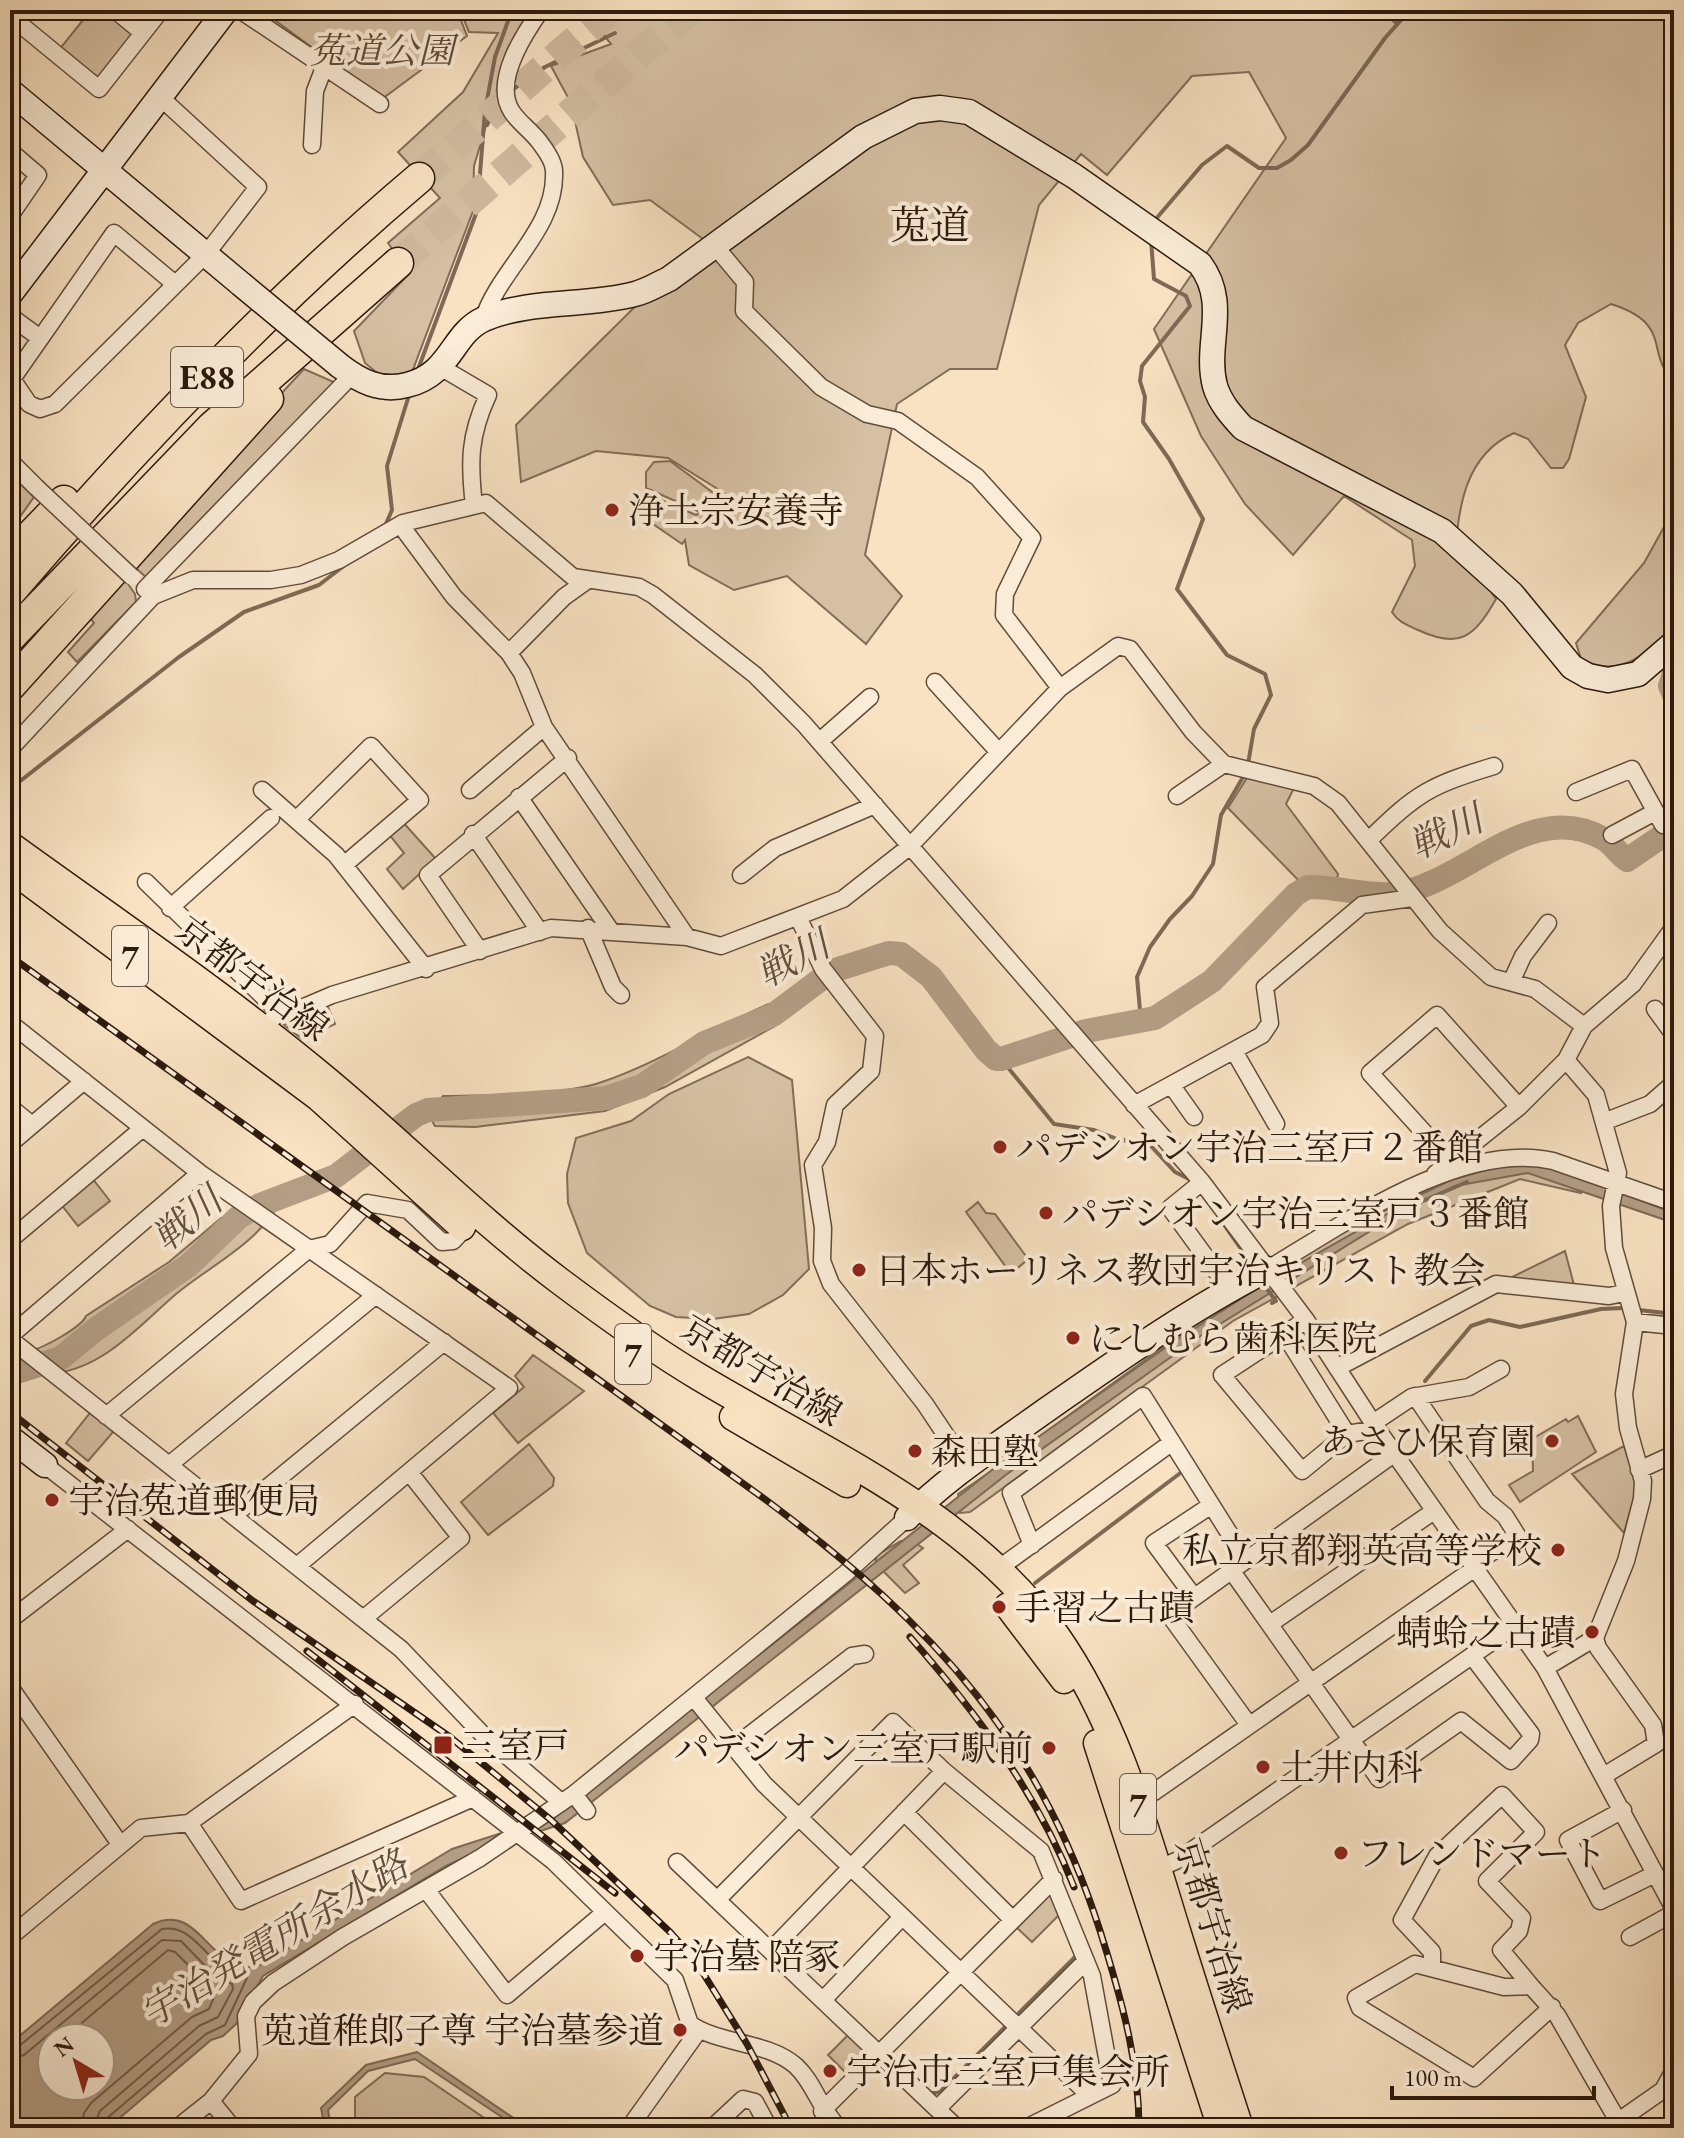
<svg xmlns="http://www.w3.org/2000/svg" width="1684" height="2138" viewBox="0 0 1684 2138" font-family="'EB Garamond','Noto Serif JP',serif">
  <rect width="100%" height="100%" fill="#f8e2c2"/>
  <filter id="stains"><feTurbulence type="fractalNoise" baseFrequency=".0025" numOctaves="4"/><feColorMatrix values="0 0 0 0 .2 0 0 0 0 .09 0 0 0 0 .02 0 0 0 .5 -.17"/></filter>
  <radialGradient id="worn" r=".72"><stop offset=".6" stop-color="#630" stop-opacity="0"/><stop offset="1" stop-color="#630" stop-opacity=".3"/></radialGradient>
  <path fill="#d5c0a3" stroke="#816d58" stroke-width="2" d="M91,10H109L135,32L97,84L58,51Z
    M261,10H457L467,36L382,99Z
    M460,10H530L502,72L474,166L473,211L412,372L382,377L365,363L354,331L410,273L388,243L440,198L398,152L463,92L498,33L469,32Z
    M620,10H1674V380C1644,355 1675,324 1611,304L1578,323L1565,345L1586,397L1569,459L1563,468H1551L1528,439L1514,433C1465,455 1459,506 1455,554L1484,582L1496,599C1474,638 1459,649 1418,630C1407,625 1398,622 1392,612L1415,566L1412,540L1344,496L1293,555L1245,504L1201,436L1154,329L1286,138L1249,72L1192,76L1107,175L1081,154L1039,205L997,369H950L897,404L865,555L902,596L866,644L787,576L734,590L689,565L685,540L682,544L637,513L643,492L696,515L700,512L646,488V472L654,462L670,461L719,497L724,493L668,458L596,451L521,482L516,425L703,239L650,200L613,205L583,157L571,103L551,66L611,44L591,20Z
    M304,369L336,383L148,579L127,560Z
    M10,474L34,497L10,531Z
    M1674,509V628C1645,654 1620,680 1581,659L1576,643L1644,563Z
    M121,574L135,594L136,602L77,662L68,652L94,623L89,617Z
    M1250,773L1296,784L1286,804L1338,874L1336,884H1302L1228,808Z
    M401,820L436,859L403,889L387,869L404,853L387,832Z
    M769,1004L782,1006L775,1026L665,1087L605,1111L475,1127L435,1126L428,1114L443,1096C487,1095 561,1096 602,1082C660,1062 712,1028 769,1004Z
    M327,1005L335,1024L302,1039L284,1025Z
    M748,1057L792,1080L809,1269L783,1295L749,1314L713,1319L676,1317L650,1306L587,1253L568,1203L567,1174L576,1138L631,1121L669,1094Z
    M1501,1164L1589,1181L1581,1193L1520,1179L1408,1224L1233,1321L970,1512L960,1513L958,1494C1131,1377 1298,1227 1501,1164Z
    M92,1178L110,1201L78,1226L60,1203Z
    M259,1200L274,1212C249,1248 209,1267 176,1294C141,1324 104,1368 55,1373L31,1351C44,1347 81,1328 86,1316L169,1262L232,1209Z
    M978,1202L986,1213L995,1214L1028,1259L1011,1274L966,1212Z
    M1565,1251L1574,1285L1508,1279Z
    M533,1355L584,1391L518,1443L493,1413L524,1387L515,1376Z
    M90,1413L114,1431L88,1461L66,1443Z
    M1578,1416L1596,1452L1520,1502L1509,1485L1533,1471L1532,1439L1566,1419L1568,1422Z
    M529,1444L554,1478L553,1486L488,1535L461,1502Z
    M1624,1446L1637,1486L1624,1533L1572,1474Z
    M901,1541L914,1542L923,1548L903,1565L919,1583L905,1593L875,1563L877,1555Z
    M1052,1887L1063,1911L1032,1942L1014,1925Z
    M850,2033L868,2052L867,2059L849,2076L828,2055Z
    M385,2073L424,2077L499,2128H355V2097Z"/>
  <path fill="#b39e85" stroke="#7d6955" stroke-width="2" fill-rule="evenodd" d="M1504,1165L1550,1166L1674,1213V1223L1528,1173L1455,1186L1406,1209L1199,1337L1007,1474L565,1823L476,1852L446,1866L263,1976L236,2024L223,2036L211,2040L108,2128H10V2044L153,1924C201,1902 207,1972 257,1967L452,1849L557,1815L997,1466L1172,1343L1269,1281L1424,1193L1451,1180ZM52,2038H100V2086H52Z
    M417,2052L528,2128H518L415,2059L368,2071L328,2110L331,2128H325L321,2108L366,2065Z"/>
  <g fill="none" stroke-linecap="round" stroke-linejoin="round">
    <path stroke="#705c4a" stroke-width="2" d="M64,2038L168,1950L175,1952L216,1992L209,2009L192,2017L91,2103L84,2113L81,2128
      M10,2049L18,2047L162,1929C197,1923 207,1970 247,1978L225,2025L206,2034L106,2119L103,2128
      M10,2059L24,2055L162,1940L181,1941L216,1977L232,1984L233,1989L218,2017L199,2026L100,2111L93,2128"/>
    <path stroke="#7d6955" stroke-width="4" d="M1384,10L1397,24
      M512,90L545,67L615,33
      M487,125L501,97
      M1155,220L1202,165L1227,146L1259,168H1277L1291,160L1308,145L1385,38L1410,10
      M1151,240L1154,279L1186,296L1190,306L1142,366L1140,381L1145,397L1143,422L1169,459L1203,519L1177,589L1227,655L1265,674L1271,695L1254,729L1248,764
      M417,372L477,211L485,111L495,57L512,10
      M385,526L392,510L387,466L410,392
      M10,789L179,657L244,612L319,585L345,565
      M1141,1021L1137,977L1150,947L1170,919L1192,896L1213,864L1221,815L1246,772
      M1001,1059L1054,1124L1094,1130L1117,1139L1150,1145L1175,1172L1191,1180
      M1409,1207L1467,1182
      M1223,1223L1251,1263
      M1267,1289L1276,1301L1272,1303
      M1639,1310L1674,1314
      M1425,1381L1471,1326L1489,1320L1520,1327L1601,1309L1623,1308
      M1035,1583L1183,1471
      M1019,2013L1076,1956
      M932,2093L940,2092L1007,2025"/>
    <path stroke="#b39e85" stroke-width="24" d="M1674,673L1670,686L1674,695
      M10,1374L61,1358L96,1329L189,1265L239,1217L260,1205L336,1176L416,1115L428,1110L606,1098L642,1086L704,1043L773,1015L832,971L889,953L901,954L931,977L986,1050L996,1059H1001L1086,1031L1155,1018L1212,981L1296,894L1308,887C1336,886 1373,898 1399,893C1467,881 1532,797 1604,839C1613,844 1618,854 1627,860L1674,828"/>
    <path stroke="#cfba9e" stroke-width="30" stroke-dasharray="30 15" stroke-linecap="butt" d="M419,178L610,10
      M398,263L690,10"/>
    <g stroke="#604c3b" stroke-width="19">
      <path id="street" d="M115,10L143,33
        M240,10L380,104
        M10,16L99,89L161,10
        M160,97L258,187L207,253L55,404L40,409L29,404L12,379L114,233L175,284
        M312,145L315,91L325,65
        M10,151L38,175L10,216
        M715,246L745,282L744,311L821,387L867,414L898,421L977,477L1032,538L1005,594L1004,615L1060,688
        M10,316L40,338
        M483,320C499,269 557,229 554,171C554,162 547,152 541,144C533,132 520,124 512,112C492,82 524,34 541,10
        M442,368L488,395C469,436 469,462 474,506
        M10,461L36,487
        M403,523L405,531L454,597L509,653L522,673L544,727L687,937
        M145,589L352,375
        M509,653L564,597L585,582
        M935,682L997,750
        M820,741L870,697
        M10,749L153,596L193,580H271L301,575L339,560L403,523L486,503L573,577L639,587L653,595L755,675L804,724L1202,1182L1306,1320L1373,1423L1545,1668L1674,1909
        M262,790L336,855L426,969
        M470,790L544,727
        M1576,792L1632,769L1663,825L1674,817
        M1177,796L1224,764
        M519,797L611,931
        M297,819L371,746L420,800L344,865
        M473,834L540,932
        M1612,835L1655,812
        M1369,840C1416,793 1431,785 1494,766
        M741,875L775,848L875,805
        M146,882L279,1012
        M170,908L271,818
        M798,917L823,969L875,1036L871,1071L835,1105L827,1142L813,1165L823,1228L822,1261L831,1284L925,1404L967,1467
        M588,928L613,987L621,995
        M480,951L428,875L568,758
        M1512,980L1523,956L1548,923
        M1655,1009L1674,1035
        M10,1023L200,1173L509,1388L297,1566
        M259,1033L279,1012L290,1013L332,995L551,928L687,937L721,946L843,899L909,847L1060,688L1118,646L1130,649L1193,732L1224,764L1314,786L1338,803L1440,931L1491,977L1535,989L1584,1026
        M1234,1051L1276,1124
        M1566,1060L1596,1095L1618,1173L1611,1206L1614,1248L1635,1322L1624,1394L1628,1428L1643,1481L1642,1499L1626,1561L1595,1638L1598,1648L1653,1725L1656,1744L1605,1775
        M1172,1086L1194,1117
        M1134,1105L1262,1035L1270,1023L1265,987L1362,905L1412,898
        M10,1107L32,1125
        M1606,1121L1650,1104L1674,1083
        M10,1144L84,1081
        M1449,1160L1370,1073L1437,1015L1519,1107
        M1435,1174L1519,1107L1566,1060L1584,1026L1633,984L1674,927
        M1202,1182L1170,1208L1229,1289
        M10,1240L143,1128
        M1268,1269C1345,1223 1462,1140 1553,1161L1674,1203
        M1306,1320L1222,1375L1302,1471L1347,1434L1378,1429
        M1635,1322L1674,1326
        M1285,1335L1347,1434
        M10,1336L200,1173
        M10,1339L401,1649L486,1738L561,1802
        M1337,1368L1496,1284L1609,1296L1624,1293
        M1415,1396L1487,1501L1505,1516L1517,1535L1473,1565
        M106,1416L309,1249L330,1244L367,1203L408,1210L442,1242L453,1241L469,1224
        M1373,1423L1412,1397L1469,1387L1501,1369
        M45,1465L553,1861L675,1980L690,2024C721,2045 767,2041 796,2066C815,2084 819,2108 839,2128
        M169,1465L376,1295
        M1639,1470L1674,1454
        M233,1516L444,1342
        M1032,1545L1011,1493L1143,1396L1246,1560
        M998,1569L1171,1443
        M1231,1570L1379,1779L1461,1721L1511,1761L1530,1740L1531,1734L1472,1656
        M1194,1597L1154,1543L1210,1506
        M363,1619L461,1538L409,1472
        M10,1620L128,1529
        M1270,1624L1434,1511
        M1545,1668L1595,1638
        M10,1687L120,1844
        M695,1699L764,1784L1089,2095
        M1249,1725L1173,1620L1174,1612L1395,1453
        M734,1747L852,1656L865,1654
        M574,1794L587,1811
        M1136,1798L1154,1792L1475,1568
        M1623,1810L1568,1840L1600,1901L1655,1874
        M904,1812L1013,1920
        M189,1823L241,1901L473,1798
        M677,1862L957,2128
        M1150,1872L1178,1860L1516,1625
        M427,1891L507,1995L605,1912
        M717,1900L893,1722L944,1771L1041,1851L1092,1976L1112,2085L1026,2128
        M10,1937L141,1828L189,1823L355,1704
        M1630,1937L1674,1913
        M771,1950L944,1771
        M1432,1968V1952L1402,1920L1437,1856L1502,1795L1536,1832L1487,1881L1522,1918L1519,1931L1501,1950L1531,1986
        M823,2000L902,1917
        M1552,2007L1474,2078L1360,2008L1356,1998L1415,1964L1504,1987L1531,1986L1557,2015L1618,2121
        M211,2101L233,2128
        M937,2109L1086,1961
        M822,2111L1054,1879
        M1610,2127L1663,2090L1674,2070
        M177,2128L211,2101L249,2054L246,2016L253,2002L273,1983L343,1937L480,1858L574,1794L846,1573L907,1518
        M642,2128L634,2121L699,2030
        M712,2128L743,2099L755,2102L769,2128"/>
    </g>
    <g stroke="#2d1a0e" stroke-width="27">
      <path id="secondary" d="M10,91L241,284
        M10,294L226,10
        M340,366C360,381 380,392 407,385C452,374 451,334 484,319C531,299 586,307 635,294C647,291 658,284 669,279L863,137L915,111L940,108L969,112L1074,176L1200,264C1230,304 1204,344 1215,386C1220,403 1232,416 1243,428L1442,531L1512,594L1572,667L1588,676L1608,680L1638,674L1674,643
        M10,1438L45,1465
        M907,1518C946,1478 996,1446 1042,1413C1115,1362 1189,1310 1268,1269"/>
    </g>
    <g stroke="#2d1a0e" stroke-width="29">
      <path id="primary" d="M10,845C115,921 223,994 323,1077C404,1144 477,1219 561,1282C605,1315 652,1349 699,1377C824,1452 969,1513 1056,1635C1119,1725 1146,1831 1178,1934C1198,1999 1219,2063 1240,2128
        M10,868L318,1097L462,1227
        M733,1417L847,1484
        M1008,1606L1064,1680
        M1097,1743L1221,2128"/>
    </g>
    <g stroke="#2d1a0e" stroke-width="33">
      <path id="highway" d="M10,557L64,501
        M10,592C136,445 271,303 419,178
        M10,637L212,427L398,263
        M10,686L268,399"/>
    </g>
    <use href="#street" stroke="#faecd7" stroke-width="16"/>
    <use href="#secondary" stroke="#faecd7" stroke-width="24"/>
    <use href="#primary" stroke="#f8e2c2" stroke-width="26"/>
    <use href="#highway" stroke="#f8e2c2" stroke-width="30"/>
    <g stroke="#2d1a0e" stroke-width="7">
      <path id="rail" d="M10,956L766,1500C936,1627 1044,1743 1106,1950C1124,2009 1139,2066 1139,2128
        M10,1412L253,1601L450,1737L551,1820L670,1932L695,1960L747,2044L791,2128
        M910,1637C975,1711 1038,1794 1074,1887
        M307,1651L615,1893"/>
    </g>
    <use href="#rail" stroke="#faecd7" stroke-width="4" stroke-dasharray="12" stroke-linecap="butt"/>
    <g stroke="#604c3b" stroke-width="19" stroke-linecap="butt">
      <path id="street-bridge" d="M36,487L132,577"/>
    </g>
    <g stroke="#2d1a0e" stroke-width="27" stroke-linecap="butt">
      <path id="secondary-bridge" d="M241,284L340,366"/>
    </g>
    <use href="#street-bridge" stroke="#faecd7" stroke-width="16"/>
    <use href="#secondary-bridge" stroke="#faecd7" stroke-width="24"/>
  </g>
  <g fill="#8f2418" stroke="#faecd7" stroke-width="3">
    <circle cx="612" cy="510" r="8"/>
    <circle cx="1000" cy="1147" r="8"/>
    <circle cx="1046" cy="1213" r="8"/>
    <circle cx="859" cy="1270" r="8"/>
    <circle cx="1073" cy="1338" r="8"/>
    <circle cx="1552" cy="1441" r="8"/>
    <circle cx="915" cy="1451" r="8"/>
    <circle cx="52" cy="1500" r="8"/>
    <circle cx="1558" cy="1550" r="8"/>
    <circle cx="999" cy="1607" r="8"/>
    <circle cx="1592" cy="1632" r="8"/>
    <rect x="433" y="1735" width="20" height="20" rx="4"/>
    <circle cx="1049" cy="1748" r="8"/>
    <circle cx="1263" cy="1767" r="8"/>
    <circle cx="1341" cy="1853" r="8"/>
    <circle cx="637" cy="1956" r="8"/>
    <circle cx="680" cy="2030" r="8"/>
    <circle cx="830" cy="2071" r="8"/>
  </g>
  <g text-anchor="middle" stroke-width="8" stroke-linejoin="round" paint-order="stroke">
    <g fill="#faecd7" stroke="#6a594a" stroke-width="2">
      <rect x="171" y="347" width="72" height="60" rx="6"/>
      <rect x="112" y="926" width="36" height="60" rx="6"/>
      <rect x="615" y="1324" width="36" height="60" rx="6"/>
      <rect x="1120" y="1774" width="36" height="60" rx="6"/>
    </g>
    <g font-size="34" font-weight="bold" fill="#2d1a0e">
      <text x="207" y="389">E88</text>
      <text x="130" y="968">7</text>
      <text x="633" y="1366">7</text>
      <text x="1138" y="1816">7</text>
    </g>
    <g font-size="36" font-style="italic" fill="#5f4c3b" stroke="#faecd7">
      <text x="382" y="63">菟道公園</text>
    </g>
    <g font-size="36" fill="#2d1a0e" stroke="#faecd7" text-anchor="start">
      <text x="628" y="523">浄土宗安養寺</text>
      <text x="1016" y="1160">パデシオン宇治三室戸２番館</text>
      <text x="1062" y="1226">パデシオン宇治三室戸３番館</text>
      <text x="875" y="1283">日本ホーリネス教団宇治キリスト教会</text>
      <text x="1089" y="1351">にしむら歯科医院</text>
      <text x="1536" y="1454" text-anchor="end">あさひ保育園</text>
      <text x="931" y="1464">森田塾</text>
      <text x="68" y="1513">宇治菟道郵便局</text>
      <text x="1542" y="1563" text-anchor="end">私立京都翔英高等学校</text>
      <text x="1015" y="1620">手習之古蹟</text>
      <text x="1576" y="1645" text-anchor="end">蜻蛉之古蹟</text>
      <text x="461" y="1758">三室戸</text>
      <text x="1033" y="1761" text-anchor="end">パデシオン三室戸駅前</text>
      <text x="1279" y="1780">土井内科</text>
      <text x="1357" y="1866">フレンドマート</text>
      <text x="653" y="1969">宇治墓 陪冢</text>
      <text x="664" y="2043" text-anchor="end">莵道稚郎子尊 宇治墓参道</text>
      <text x="846" y="2084">宇治市三室戸集会所</text>
    </g>
    <g font-size="36" fill="#2d1a0e" stroke="#faecd7">
      <text transform="translate(253 978) rotate(37)" y="13">京都宇治線</text>
      <text transform="translate(762 1370) rotate(31)" y="13">京都宇治線</text>
      <text transform="translate(1214 1925) rotate(73)" y="13">京都宇治線</text>
    </g>
    <g font-size="38" font-style="italic" fill="#634f3e" stroke="#faecd7">
      <text transform="translate(1446 832) rotate(-25)" y="13">戦川</text>
      <text transform="translate(793 959) rotate(-28)" y="13">戦川</text>
      <text transform="translate(187 1219) rotate(-39)" y="13">戦川</text>
      <text transform="translate(274 1939) rotate(-31)" y="13">宇治発電所余水路</text>
    </g>
    <g font-size="40" fill="#2d1a0e" stroke="#faecd7">
      <text x="930" y="239">莵道</text>
    </g>
  </g>
  <rect width="1684" height="2138" fill="none" stroke="#f8e2c2" stroke-width="40"/>
  <rect x="12" y="12" width="1660" height="2114" fill="none" stroke="#2d1a0e" stroke-width="4"/>
  <rect x="20" y="20" width="1644" height="2098" fill="none" stroke="#2d1a0e" stroke-width="2"/>
  <g transform="translate(76 2062) rotate(322)"><circle r="38" fill="#faecd7" stroke="#a89887" stroke-width="2"/>
  <path d="M0-6L14 30L0 20L-14 30Z" fill="#8f2418"/>
  <text y="-12" font-size="22" font-weight="bold" text-anchor="middle" fill="#2d1a0e">N</text>
  </g>
  <path d="M1392 2086v12h202v-12" fill="none" stroke="#2d1a0e" stroke-width="4"/>
  <text x="1404" y="2086" font-size="24" fill="#2d1a0e" stroke="#faecd7" stroke-width="6" paint-order="stroke">100 m</text>
  <rect width="100%" height="100%" filter="url(#stains)"/>
  <rect width="100%" height="100%" fill="url(#worn)"/>
</svg>
